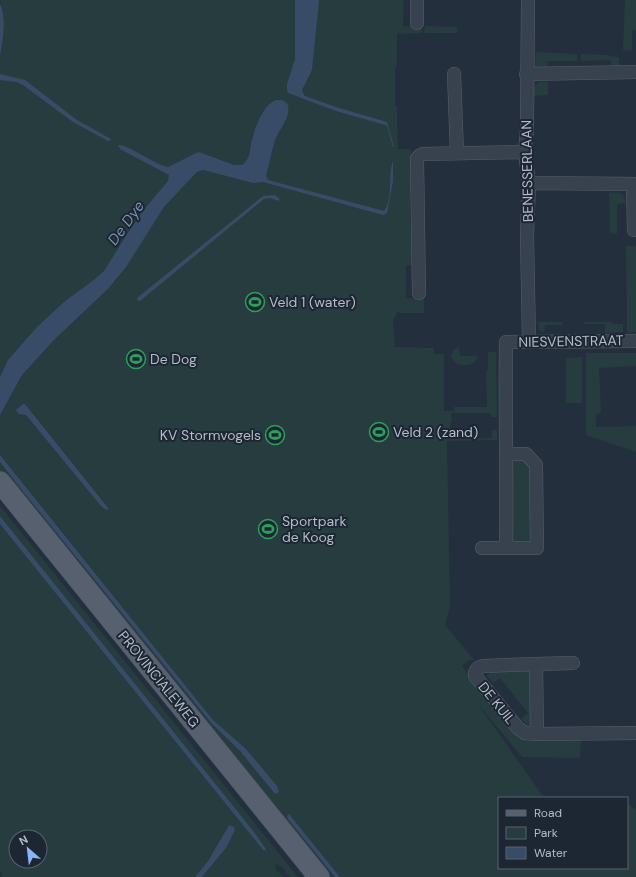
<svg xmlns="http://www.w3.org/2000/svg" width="636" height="877" viewBox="0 0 636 877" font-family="'DM Sans',sans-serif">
  <rect width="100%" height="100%" fill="#242f3e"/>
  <path fill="#263c3f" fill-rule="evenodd" d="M0,0H295V59L288,93L298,97L312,70L319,0H404L403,26L421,27L422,33L397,34V67H395V106H397L398,149H411L410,219L414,265L406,266V298H424V313H400L398,311L393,320L395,347L434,348V354H444V411H454V407H487L486,371H488V352H496L497,417H491V413H451L452,422H450L452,439L492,438V430H497V440L447,441L450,606L445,625L474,660H469L462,666L515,732L581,738L580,758L522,757L478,704L542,795L549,798H499V868H627V803L636,810V877H340L289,814L335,877H325L0,473V462L212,724L240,751L275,794L260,767L246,749L217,725L0,455V415L22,375L54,340L109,288L117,279L164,207L197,172L203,170L253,183L263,182L266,176L274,144L277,135L286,121L266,108L252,136L248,160L243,165H234L202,153L198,152L168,167L176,176L100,290L0,387V56L4,34L3,12ZM25,404L109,509L106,510L26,415L18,414V412Z
    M625,0H636V30H632V51L623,50Z
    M425,26L457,27V33H424Z
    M536,52L577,54V61H548L547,68L539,69L535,67Z
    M581,54L608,55V56L619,57V68L611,67V60L581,61Z
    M539,82H548V95L533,96L534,87Z
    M609,192L621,193L624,196L626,203L617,204V234L610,233Z
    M626,246H636V332L627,333Z
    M538,322H562V325H545L544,333L539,330Z
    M584,322H612L613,324H623V332L605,333V324H584Z
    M459,347L460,356H478L475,362C460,373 440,355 459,347Z
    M586,353H636V366L599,368L601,413L596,414V427L636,426V452L586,435Z
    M582,357V403H566V358Z
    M520,460L526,461L531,467V541H510V467L514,461Z
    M0,506L298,877H290L282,867L276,864L275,869L284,877H202L226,848L235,830V828L228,826L208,861L195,877H2L0,869V524L31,560L263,850H266L269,853V852L0,516ZM16,837H40V861H16Z
    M49,558L310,877H304Z
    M528,671L530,673L531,724L529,727L521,719L528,713L500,678L493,683L487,676L491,672Z"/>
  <path fill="#394c67" d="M295,0H319V2L312,70L302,90L303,93L305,96L339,108L387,122L394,147H393L387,126L385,125L336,111L288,93L287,90V84L295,59Z
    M0,3C7,21 3,39 0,56Z
    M0,74L25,80L77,120L111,139V140L108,141L73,122L23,85L17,82L0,80Z
    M277,100H282L287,103C293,118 277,130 274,144C271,155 269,165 266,176L268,180L384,211C393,201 388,173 393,161V181L387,213L383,215L263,182L253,183L203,170L197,172L164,207L126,267L109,288L54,340L22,375L0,415V377L8,360L37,327L64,302L95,279L104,271L131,228L147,206L168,181L169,175L120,149L118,145C128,144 153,164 168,167L198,152L202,153L234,165H242C252,158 249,146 253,136C256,125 265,102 277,100Z
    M275,195L279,198V201L270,198L264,199L140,301L137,300V298L263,196Z
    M23,404H25L109,509L106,510L101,506L26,415L18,414V412L15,411Z
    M0,455L213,720L246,749L277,786L279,792L275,794L240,751L212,724L25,494L0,462Z
    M0,516L254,832L269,853L266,850H263L0,524Z
    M289,814L340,877H335L288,819L287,816Z
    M229,825L234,827L235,830L226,848L202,877H195L208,861Z"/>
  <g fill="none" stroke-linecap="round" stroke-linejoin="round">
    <g stroke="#565f6c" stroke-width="14">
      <path id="street" d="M528,0L527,128L525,152L529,183L527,235L529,341
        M417,23V0
        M454,74L457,153
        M526,74L636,72
        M529,183L636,184
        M633,184L634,230
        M419,293L417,159L419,156L423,154L525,152
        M482,548H537L536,465L526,454H507
        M506,548C507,479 505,411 506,342L636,341
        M536,664L573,663
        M537,734L536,664L483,666L478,668L475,672V676L518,728L525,733L537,734L636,733"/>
    </g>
    <g stroke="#414a57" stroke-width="22">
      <path id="primary" d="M0,482L319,877"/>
    </g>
    <use href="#street" stroke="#38414e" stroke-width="13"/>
    <use href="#primary" stroke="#56606e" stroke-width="21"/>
  </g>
  <defs>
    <g id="stadium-ring" transform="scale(1)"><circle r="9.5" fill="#1d2633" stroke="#2e9e5b" stroke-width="1.5"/><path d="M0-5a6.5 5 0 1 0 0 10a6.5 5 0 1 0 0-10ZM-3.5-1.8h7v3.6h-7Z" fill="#2e9e5b"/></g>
  </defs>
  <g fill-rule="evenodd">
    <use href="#stadium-ring" x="255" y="302"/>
    <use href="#stadium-ring" x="136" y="359"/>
    <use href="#stadium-ring" x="379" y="432"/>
    <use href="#stadium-ring" x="275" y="435"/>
    <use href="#stadium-ring" x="268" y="529"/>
  </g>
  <g text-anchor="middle" stroke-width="4" stroke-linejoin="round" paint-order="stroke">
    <g font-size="14" fill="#b4bcc9" stroke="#1d2633">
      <text transform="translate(527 171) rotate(-91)" y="5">BENESSERLAAN</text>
      <text transform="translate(571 341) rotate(-1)" y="5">NIESVENSTRAAT</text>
      <text transform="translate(159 679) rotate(51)" y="5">PROVINCIALEWEG</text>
      <text transform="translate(497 703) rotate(51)" y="5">DE KUIL</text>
    </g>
    <g font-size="14" fill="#b4bcc9" stroke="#1d2633" text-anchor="start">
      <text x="269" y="307">Veld 1 (water)</text>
      <text x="150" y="364">De Dog</text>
      <text x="393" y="437">Veld 2 (zand)</text>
      <text x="261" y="440" text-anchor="end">KV Stormvogels</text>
      <text x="282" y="526">Sportpark<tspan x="282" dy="16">de Koog</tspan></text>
    </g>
    <g font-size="15" font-style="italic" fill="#7c92b1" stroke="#1d2633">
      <text transform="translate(126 223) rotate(-54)" y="5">De Dye</text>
    </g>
  </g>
  <rect x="498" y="797" width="130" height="72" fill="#1d2633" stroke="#59626f"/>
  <rect x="506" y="810" width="20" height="6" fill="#56606e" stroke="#59626f"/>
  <text x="534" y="817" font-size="12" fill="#b4bcc9">Road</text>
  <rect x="506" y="827" width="20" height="12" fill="#263c3f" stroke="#59626f"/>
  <text x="534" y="837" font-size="12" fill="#b4bcc9">Park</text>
  <rect x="506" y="847" width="20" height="12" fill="#394c67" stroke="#59626f"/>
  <text x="534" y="857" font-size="12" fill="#b4bcc9">Water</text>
  <g transform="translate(28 849) rotate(332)"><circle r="19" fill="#1d2633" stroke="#59626f"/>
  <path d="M0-3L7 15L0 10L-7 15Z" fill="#8ab4f8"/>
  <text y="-6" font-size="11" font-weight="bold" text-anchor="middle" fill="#b4bcc9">N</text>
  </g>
</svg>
